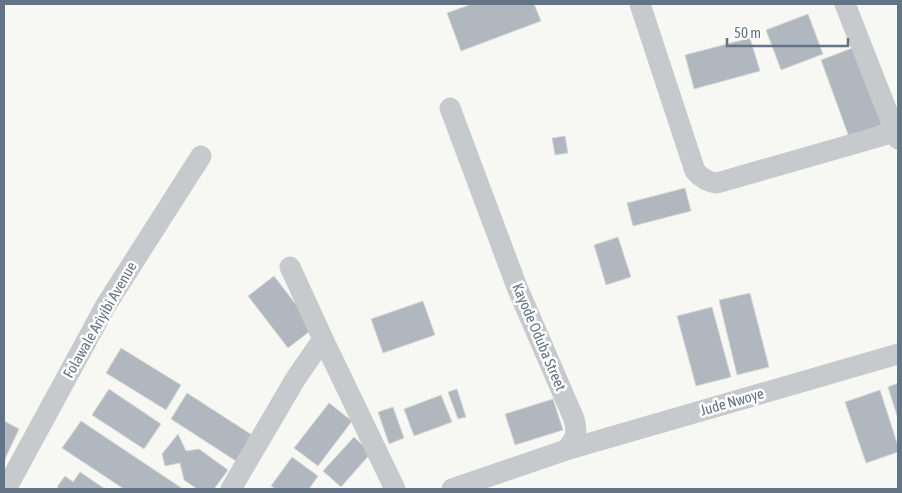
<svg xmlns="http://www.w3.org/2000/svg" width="902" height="493" viewBox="0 0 902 493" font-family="'Asap Condensed',sans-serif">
  <rect width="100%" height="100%" fill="#f7f7f3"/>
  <path fill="#b0b7be" stroke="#d8d8d6" d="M472,4H534L541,21L461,51L447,13Z
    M808,14L823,54L781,70L766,30Z
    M750,38L760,71L694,89L685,55Z
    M855,47L884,124L849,137L821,60Z
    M565,136L568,153L555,155L552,138Z
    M685,188L691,211L633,226L627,203Z
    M618,237L631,277L606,285L594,245Z
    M274,276L314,328L288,348L248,296Z
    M750,293L769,367L737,375L719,300Z
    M423,301L435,335L383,353L371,319Z
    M712,307L731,377L696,386L677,316Z
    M121,348L181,385L166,410L106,373Z
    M898,383V419L888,387Z
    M109,389L161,424L144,449L92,415Z
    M457,389L466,417L458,419L448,392Z
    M880,390L898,446V452L866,463L845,402Z
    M187,393L252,435L236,461L171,419Z
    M441,395L452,422L414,436L404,409Z
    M553,399L563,430L515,445L505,414Z
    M329,403L352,421L318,466L294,448Z
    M393,407L404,438L389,444L378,412Z
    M4,421L19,429L4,461Z
    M81,421L183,489H124L62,448Z
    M178,434L186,451L199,449L228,470L214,489H197L184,480L180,463L165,466L162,454Z
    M354,437L371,453L341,487L323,471Z
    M292,457L318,476L309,489H276L271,486Z
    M80,472L105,489H60L57,487L65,476L73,482Z"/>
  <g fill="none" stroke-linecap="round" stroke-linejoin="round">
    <path stroke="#c6cacd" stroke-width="21" d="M640,4L695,171C701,178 707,182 717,183L895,132
      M845,4L898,139
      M450,108L517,287L574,419C578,434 576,438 566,450L452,489
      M290,267L323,339
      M566,450L898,354
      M6,489L106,305L201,156
      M231,489L296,378L323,339L395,489"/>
  </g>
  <g text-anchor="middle" stroke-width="5" stroke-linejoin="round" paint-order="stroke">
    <g font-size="15" fill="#637487" stroke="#fff">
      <text transform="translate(100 320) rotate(-60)" y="5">Folawale Ariyibi Avenue</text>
      <text transform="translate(539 337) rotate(67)" y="5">Kayode Oduba Street</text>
      <text transform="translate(732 402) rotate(-16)" y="5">Jude Nwoye</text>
    </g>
  </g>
  <rect width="902" height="493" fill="none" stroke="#637487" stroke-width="10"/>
  <path d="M727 38v8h121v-8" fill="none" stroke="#637487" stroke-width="2.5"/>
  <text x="734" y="38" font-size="15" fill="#637487" stroke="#ffffff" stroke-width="4" paint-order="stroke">50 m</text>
</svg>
